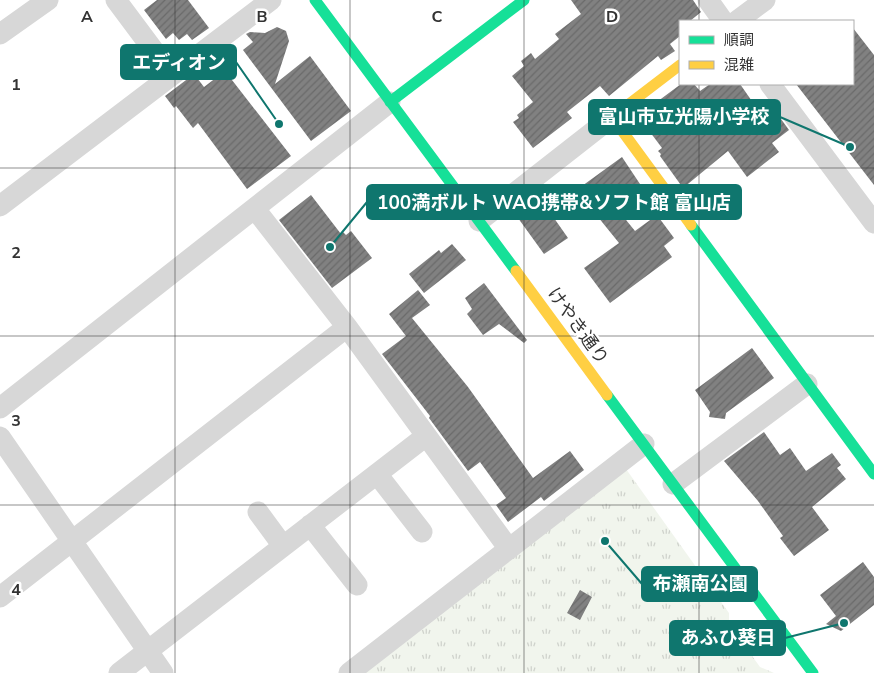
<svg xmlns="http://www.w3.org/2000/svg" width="874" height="673" viewBox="0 0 874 673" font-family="'Nunito Sans','Noto Sans JP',sans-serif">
  <defs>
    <pattern id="grass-tufts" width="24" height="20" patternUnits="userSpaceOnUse" patternTransform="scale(1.25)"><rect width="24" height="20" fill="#f1f5ed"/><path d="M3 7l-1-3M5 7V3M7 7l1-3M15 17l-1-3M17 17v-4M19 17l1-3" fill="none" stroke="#cfd2cc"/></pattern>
    <pattern id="building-hatch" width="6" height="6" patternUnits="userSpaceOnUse" patternTransform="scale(1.25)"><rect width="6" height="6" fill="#818181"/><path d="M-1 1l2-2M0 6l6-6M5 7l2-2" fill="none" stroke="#6a6a6a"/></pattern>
  </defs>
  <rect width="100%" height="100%" fill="#fff"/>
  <path fill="url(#grass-tufts)" d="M626,469L729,613V624L760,667L774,673H362Z"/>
  <path fill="url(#building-hatch)" d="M157,0H188L209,28L192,40L187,34L179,40L173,33L166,39L144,10Z
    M571,0H693L701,12L690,21H680V36L670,44L675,51L661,60L658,56L609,96L600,86L567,112L572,118L533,148L513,122L519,118L517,115L533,102L512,76L524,66L521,61L531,53L535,59L559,39L555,34L581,14Z
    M277,27L286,31L289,41L275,84L310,56L351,111L311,141L243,50L253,42L246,34L250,32L265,33Z
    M853,28L874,55V185L796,84H853Z
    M225,71L291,156L247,189L198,123L193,128L176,106L174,108L165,96L194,74L204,87Z
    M681,84H694L700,91L710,84H740L770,127L781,119L789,130L772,143L779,152L747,177L728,151L683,188L660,156L661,154L658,151L662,148L644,124L648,121L642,113Z
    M622,157L644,190L618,210L635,231L657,215L674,238L664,246L672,257L610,303L584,268L619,243L598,217L602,215L582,186Z
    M311,195L341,234L343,232L346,235L351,231L372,258L332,288L279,220Z
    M542,201L568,238L544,254L518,218Z
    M452,244L466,260L424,293L409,274L439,250L441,253Z
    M484,283L527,340L524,343L499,324L483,335L467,314L472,309L465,298Z
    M418,290L430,305L412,318L468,387L533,478L570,451L584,470L544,501L541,497L508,522L496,505L506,498L480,462L468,471L429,418L430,416L382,354L406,336L389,314Z
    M752,348L774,378L726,413L725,419L709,417L710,412L695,390Z
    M764,432L780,455L790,448L806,471L832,453L841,465L837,468L846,479L812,507L829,530L794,556L780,538L783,536L758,501L724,461Z
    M863,562L874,577V605L841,631L826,624L836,616L820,595Z
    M580,590L592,597L580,620L567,613Z"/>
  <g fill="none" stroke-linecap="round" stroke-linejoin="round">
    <path stroke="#d7d7d7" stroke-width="21" d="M116,0L172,75
      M708,0L723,21
      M737,21L765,0
      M0,34L48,0
      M770,84L874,223
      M0,206L271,0
      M255,209L347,327L509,549
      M479,221L612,117
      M0,408L390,102
      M0,437L163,673
      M377,474L422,532
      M673,484L807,384
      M258,512L283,546
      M310,525L357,585
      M0,597L347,327
      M119,673L426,436
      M349,673L644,444"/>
    <path stroke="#16e098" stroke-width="11" d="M315,0L516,271
      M390,102L524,0
      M691,225L874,474
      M607,395L813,673"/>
    <path stroke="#ffcf43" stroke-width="11" d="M680,65L612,117L691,225
      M516,271L607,395"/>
  </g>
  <path fill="none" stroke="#333" stroke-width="1" stroke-opacity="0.55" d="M175,0V673M350,0V673M524,0V673M699,0V21M699,84V673M0,168H874M0,336H874M0,505H874"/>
  <g text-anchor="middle" stroke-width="5" stroke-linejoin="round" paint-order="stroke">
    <g font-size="18" fill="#333" stroke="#fff">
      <text transform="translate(578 326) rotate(54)" y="6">けやき通り</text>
    </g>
  </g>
  <g font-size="16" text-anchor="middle" font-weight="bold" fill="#333" stroke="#fff" stroke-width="5" stroke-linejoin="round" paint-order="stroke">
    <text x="87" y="22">A</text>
    <text x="262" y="22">B</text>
    <text x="437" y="22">C</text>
    <text x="612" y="22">D</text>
    <text x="16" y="90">1</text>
    <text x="16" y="258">2</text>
    <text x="16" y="426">3</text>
    <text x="16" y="595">4</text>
  </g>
  <path fill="none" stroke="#0f766e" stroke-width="2" d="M279 124L236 62M850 147L780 117M330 247L367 202M605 541L642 584M844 623L785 638"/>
  <g fill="#0f766e" stroke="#fff" stroke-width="2">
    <circle cx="279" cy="124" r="5"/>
    <circle cx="850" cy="147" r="5"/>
    <circle cx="330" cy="247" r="5"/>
    <circle cx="605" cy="541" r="5"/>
    <circle cx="844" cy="623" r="5"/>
  </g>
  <g fill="#0f766e" stroke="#0f766e" stroke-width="2">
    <rect x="121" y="45" width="115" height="34" rx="5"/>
    <rect x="589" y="100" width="191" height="34" rx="5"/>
    <rect x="367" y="185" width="374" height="34" rx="5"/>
    <rect x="642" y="567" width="115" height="34" rx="5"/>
    <rect x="670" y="621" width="115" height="34" rx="5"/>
  </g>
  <g font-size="19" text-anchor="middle" font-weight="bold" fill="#fff">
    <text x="179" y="69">エディオン</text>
    <text x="684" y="123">富山市立光陽小学校</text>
    <text x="554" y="209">100満ボルト WAO携帯&amp;ソフト館 富山店</text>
    <text x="700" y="590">布瀬南公園</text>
    <text x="728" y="644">あふひ葵日</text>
  </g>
  <rect x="679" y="20" width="175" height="65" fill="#ffffff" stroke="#adadad"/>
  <rect x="689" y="36" width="25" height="8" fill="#16e098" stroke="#adadad"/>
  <text x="724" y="45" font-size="15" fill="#333333">順調</text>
  <rect x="689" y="61" width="25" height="8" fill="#ffcf43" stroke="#adadad"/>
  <text x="724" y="70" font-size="15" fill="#333333">混雑</text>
</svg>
